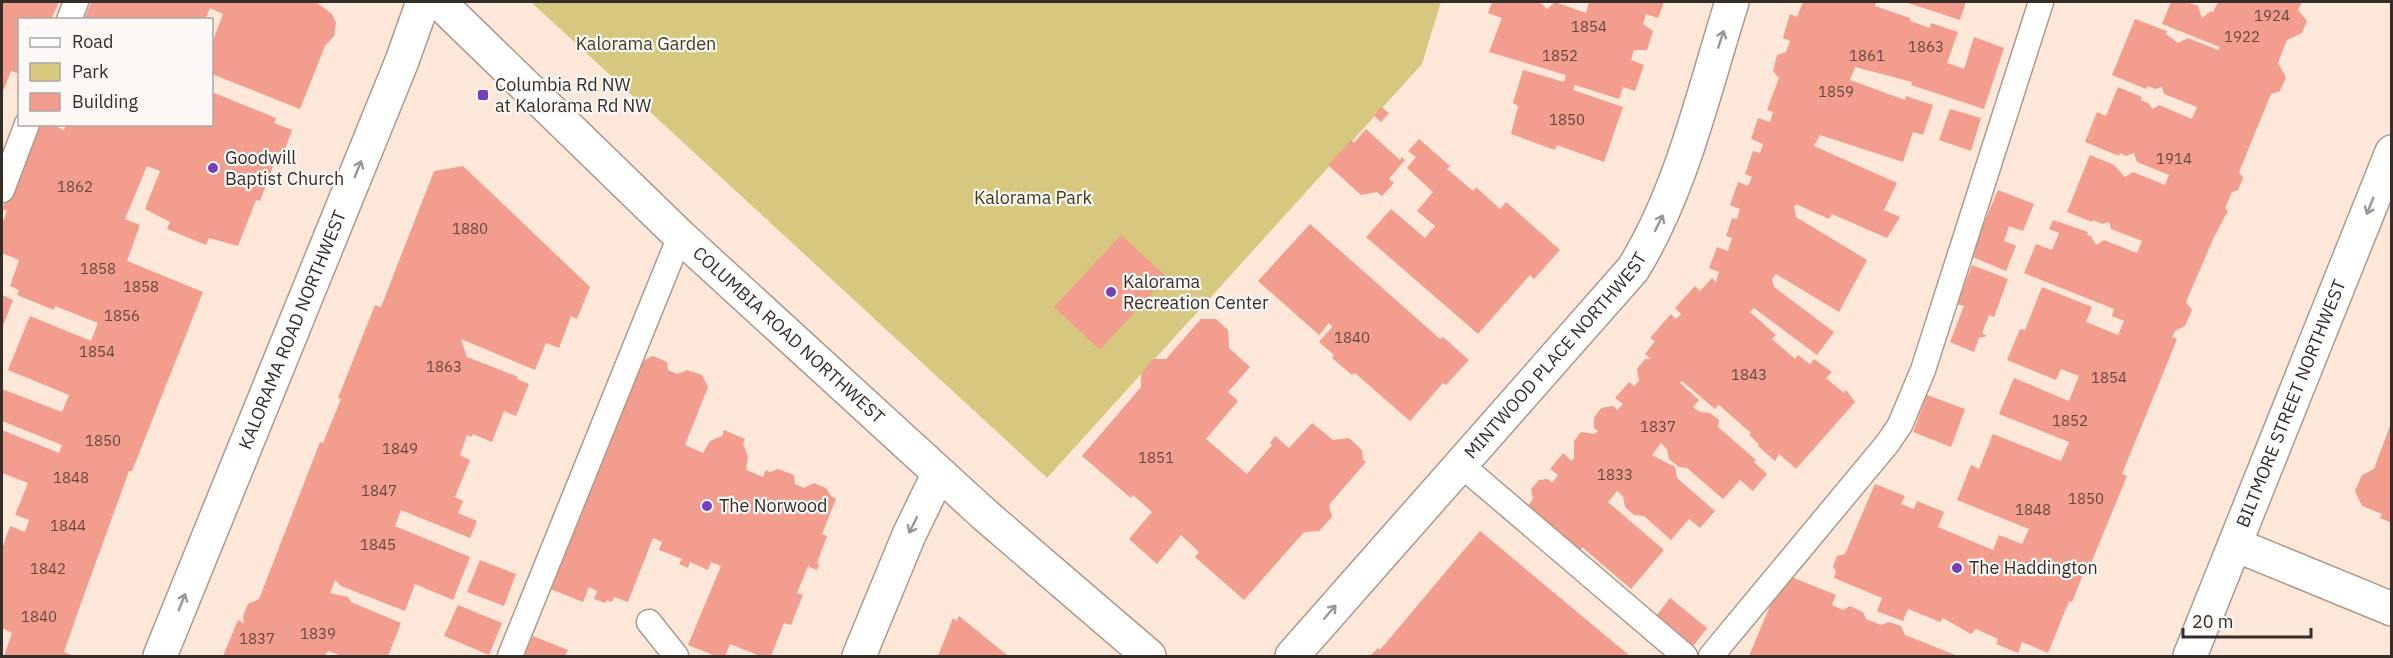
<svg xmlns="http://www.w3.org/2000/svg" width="2393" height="658" viewBox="0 0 2393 658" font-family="'IBM Plex Sans',sans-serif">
  <rect width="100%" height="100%" fill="#fde7d9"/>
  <path fill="#d6c97f" d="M531,2H1441L1422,64L1047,478Z"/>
  <path fill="#f29d8d" d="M2,2H59L51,20H20V74L11,71L2,94Z
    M91,2H316L332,14L336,23L334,36L325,46L300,109L212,74V43L223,14L210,8L205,20H89L85,18Z
    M1492,2H1540L1547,9L1555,2L1586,13L1589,2H1664L1658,18L1646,14L1643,24L1653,31L1647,50H1634L1631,60L1644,65L1635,91L1623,87L1619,99L1575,85L1574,88L1573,90L1623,107L1604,162L1557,145L1555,150L1511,134L1518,106L1513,103L1523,70L1564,82L1566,75L1489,52L1502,18L1488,13Z
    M1803,2H1876L1875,6L1910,18V21L1930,28L1931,23L1958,32L1947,63L1964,69L1974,37L2004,48L1984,109L1911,85L1912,82L1855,67L1850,80L1905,100L1906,96L1933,105L1923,135L1913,132L1903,162L1820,135L1814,146L1897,183L1884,210L1900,217L1887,238L1832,214L1829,219L1796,204L1794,207L1796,217L1867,260L1839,312L1776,274L1772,279L1774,287L1834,332L1817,355L1754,308L1750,312L1776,335L1772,339L1795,359L1798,355L1810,364L1814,359L1832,372L1826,378L1844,393L1846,390L1855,402L1796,469L1779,454L1775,461L1758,446L1759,444L1749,435L1751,433L1719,405L1715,409L1682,381L1680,383L1699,400L1693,407L1700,412L1710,413L1719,420L1718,427L1756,460L1754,462L1767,474L1753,491L1740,480L1723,499L1687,468L1679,467L1669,459L1667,449L1661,443L1652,455L1675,467L1677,478L1715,511L1700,528L1689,519L1671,540L1644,516L1634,515L1625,507L1623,496L1617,491L1608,502L1664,550L1631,589L1582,547L1579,552L1527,507L1533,499L1531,489L1539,480L1548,479L1552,483L1558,475L1550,469L1563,453L1572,461L1574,458V441L1581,432L1594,434L1598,431L1594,428V418L1601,408L1613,406L1617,410L1623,404L1615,398L1629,382L1634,386L1639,381L1637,369L1645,359H1651L1645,354L1655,341L1650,338L1671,314L1676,319L1681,314L1675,308L1695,286L1700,291L1712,278L1716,282L1719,272L1709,268L1717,247L1728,251L1732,238L1726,236L1732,218L1737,219L1740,209L1730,205L1738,182L1748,186L1752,177L1745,174L1753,151L1760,153L1763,144L1751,139L1758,118L1770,122L1773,112L1767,110L1779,78L1773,71L1777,55L1786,52L1790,41L1783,38L1790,14L1797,17Z
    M1905,2H1966L1960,20Z
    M2171,2H2187L2198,6L2202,18L2211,11L2213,12L2218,2H2302L2298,10L2307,21L2302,33L2287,40L2278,63L2286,77L2280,91L2271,94L2239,172L2243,178L2238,190L2232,192L2225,208L2228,211L2214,237L2186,302L2192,310L2185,326L2175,331L2172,337L2177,339L2122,474L2127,476L2089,568L2086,567L2072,602L2069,601L2048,653L2022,642L2018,653L1996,644L1998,639L1976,629L1971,634L1943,618L1940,622L1908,609L1903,621L1877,611L1882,598L1834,578L1836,572L1833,566L1837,556L1845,554L1875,484L1905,496L1901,504L1914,509L1917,501L1944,512L1938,527L1993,550L1999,535L2022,544L2029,529L1957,500L1971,465L1979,469L1993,434L2061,461L2069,442L1999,414L2014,378L2069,401L2079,376L2061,369L2056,380L2007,360L2020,329L2025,330L2042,287L2092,307L2086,322L2118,335L2124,321L2112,316L2114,309L2024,273L2036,244L2052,250L2059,233L2049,229L2053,220L2088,232L2087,235L2091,236L2096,245L2104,240L2137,253L2142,241L2111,229L2109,222L2102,224L2093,220L2092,222L2067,212L2090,155L2114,165L2125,177L2133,172L2165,185L2169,175L2137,162L2134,153L2126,156L2120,153L2119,156L2085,142L2097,112L2106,116L2118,87L2142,97L2141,100L2148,103L2153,109L2159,105L2192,119L2197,107L2164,94L2162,87L2155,89L2148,86L2146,89L2112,75L2135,19L2167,31L2166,34L2178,43L2188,38L2218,50L2220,47L2162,24Z
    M212,92L276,118L274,123L292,130L283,155L278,153L260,201L256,200L238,246L209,238L206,245L167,229L170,222L145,209L160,171L147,166L125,219L140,225L127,261L203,292L132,471H129L80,606L64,652L74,656H4L12,633L2,628V549L10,526L25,532L29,520L15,515L28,483L2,473V430L59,453L62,445L2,421V389L62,412L69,395L8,370L30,316L91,341L98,323L55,306L54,310L17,295L19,290L10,286L19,260L2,253V225L7,210L2,209L36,124H51L64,130L66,124H212Z
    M1381,107L1389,113L1381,122L1374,116Z
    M1950,109L1981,118L1971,151L1939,140Z
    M1366,129L1400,160L1402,157L1405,160L1389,179L1394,183L1382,196L1377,192L1361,195L1328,165L1351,140L1354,143Z
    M1419,139L1450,166L1447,169L1473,191L1476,187L1500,209L1506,202L1560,250L1534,279L1530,275L1478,334L1366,237L1391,209L1425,238L1435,226L1417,211L1433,192L1407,168L1416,157L1408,151Z
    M463,166L590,287L577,319L571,316L559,348L546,343L535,370L461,339L467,357L518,377L517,379L529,384L516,416L504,411L492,442L473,434L472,437L467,435L460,455L470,460L455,497L463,501L458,513L477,521L470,538L401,510L395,526L470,557L453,600L415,584L405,611L341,586L335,580L330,593L348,597L351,602L401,623L388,656H342L328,651L325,656H223L238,620L244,623L243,616L248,604L259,599L320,442L323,443L341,399L338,398L375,305L381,307L434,171Z
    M1998,190L2034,204L2023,231L2009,226L2004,241L2016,246L2006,271L1970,256Z
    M1310,224L1440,339L1443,337L1469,360L1446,385L1443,383L1410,421L1355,373L1352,375L1332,358L1334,355L1319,342L1332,327L1329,323L1319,335L1258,281Z
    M1121,235L1167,277L1100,350L1054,307Z
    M1972,265L2008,279L1994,317L1989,315L1982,333L1987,336L1979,338L1974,352L1950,342L1964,306L1957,304Z
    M2,295L13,300L2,328Z
    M1201,319H1216L1228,330L1229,348L1250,367L1228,392L1238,401L1206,439L1247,474L1272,445L1270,443L1275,436L1289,448L1312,423L1333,440L1349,438L1362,450L1363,460L1366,462L1329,505L1332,517L1319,531L1304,532L1244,600L1195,557L1199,552L1181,535L1157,564L1129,539L1152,512L1133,495L1131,498L1082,456L1141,387V374L1153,359H1166Z
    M653,356L667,362L668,370L677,374L687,370L702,375L708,387L685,445L703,453L710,441L722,436L724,430L745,439L743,443L748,457L746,470L763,477L766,470L770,472L778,469L794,475L795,484L804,488L814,483L826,488L831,496L836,499L822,534L827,536L817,563L819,564L817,570L809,567V564L797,593L803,595L791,625L784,623L771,656H760L730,644L725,656H716L688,645L721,566L711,562L708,570L690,562L688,568L679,564L682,559L659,550L662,542L653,538L628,602L614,597L612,602L607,600L605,603L594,599L597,591L589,587L583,602L548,588L642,361Z
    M1927,395L1965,409L1951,447L1913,432Z
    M2391,423H2392V523L2380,518L2382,514L2362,506L2355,491L2362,475L2374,469Z
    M1480,531L1630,656H1370L1378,648L1380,650Z
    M480,560L516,574L504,606L467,592Z
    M1789,576L1836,595L1832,605L1843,610L1850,606L1863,612L1866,619L1881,625L1889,622L1901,626L1905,635L1958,656H1749L1775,594Z
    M1670,598L1707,628L1690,650L1653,620Z
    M458,605L502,623L489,655L444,636Z
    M959,616L1008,656H938L953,618L957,621Z
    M533,636L568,650L565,656H524Z"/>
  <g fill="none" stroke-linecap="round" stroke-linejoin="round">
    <g stroke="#ad998c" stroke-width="27">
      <path id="service" d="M69,20L76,2
        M2,190L27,124
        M1460,464L1685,656
        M649,622L676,656
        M510,656L680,236
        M1711,656L1887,444L1900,425L1923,370L2041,2"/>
    </g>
    <g stroke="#ad998c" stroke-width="36">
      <g id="minor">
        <path d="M2236,545L2392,609"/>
        <path d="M859,656L909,535L939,473"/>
        <path id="s1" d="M1292,656L1633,269C1682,190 1704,90 1732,2"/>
        <path id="s2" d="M2190,656L2392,152"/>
      </g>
    </g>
    <g stroke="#ad998c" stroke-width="36">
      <g id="tertiary">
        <path id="s3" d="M160,656L402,61L423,2"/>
      </g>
    </g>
    <g stroke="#ad998c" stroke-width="36">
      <g id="secondary">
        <path id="s4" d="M439,2L680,236L985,515L1149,656"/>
      </g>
    </g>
    <use href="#service" stroke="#fff" stroke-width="24"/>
    <use href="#minor" stroke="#fff" stroke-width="33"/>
    <use href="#tertiary" stroke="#fff" stroke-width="33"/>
    <use href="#secondary" stroke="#fff" stroke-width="33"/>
  </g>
  <defs><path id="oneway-shaft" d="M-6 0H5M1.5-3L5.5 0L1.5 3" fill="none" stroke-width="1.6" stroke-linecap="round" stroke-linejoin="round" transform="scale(1.5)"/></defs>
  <g stroke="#9a9694">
    <use href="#oneway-shaft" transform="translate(1721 39) rotate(-72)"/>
    <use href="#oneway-shaft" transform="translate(358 169) rotate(-68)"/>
    <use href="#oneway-shaft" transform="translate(2370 206) rotate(112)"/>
    <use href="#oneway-shaft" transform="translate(1659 223) rotate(-64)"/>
    <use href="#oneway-shaft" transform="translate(913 525) rotate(117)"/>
    <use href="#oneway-shaft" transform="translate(182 602) rotate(-68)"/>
    <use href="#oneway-shaft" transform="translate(1330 612) rotate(-49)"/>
  </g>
  <g fill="#7640b7" stroke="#fcf8f5" stroke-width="2">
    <rect x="477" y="89" width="12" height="12" rx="3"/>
    <circle cx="213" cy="168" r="6"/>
    <circle cx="1111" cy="292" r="6"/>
    <circle cx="707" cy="506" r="6"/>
    <circle cx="1957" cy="568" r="6"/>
  </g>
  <g text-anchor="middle" stroke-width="4.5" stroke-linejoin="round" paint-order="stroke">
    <g font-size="15" fill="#644941">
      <text x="2272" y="21">1924</text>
      <text x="1589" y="32">1854</text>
      <text x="2242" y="42">1922</text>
      <text x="1926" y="52">1863</text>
      <text x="1560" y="61">1852</text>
      <text x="1867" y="61">1861</text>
      <text x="1836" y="97">1859</text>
      <text x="1567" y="125">1850</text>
      <text x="2174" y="164">1914</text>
      <text x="75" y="192">1862</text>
      <text x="470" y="234">1880</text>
      <text x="98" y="274">1858</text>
      <text x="141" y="292">1858</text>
      <text x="122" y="321">1856</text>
      <text x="1352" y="343">1840</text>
      <text x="97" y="357">1854</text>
      <text x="444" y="372">1863</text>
      <text x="1749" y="380">1843</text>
      <text x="2109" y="383">1854</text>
      <text x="2070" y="426">1852</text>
      <text x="1658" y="432">1837</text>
      <text x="103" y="446">1850</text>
      <text x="400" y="454">1849</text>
      <text x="1156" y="463">1851</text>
      <text x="1615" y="480">1833</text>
      <text x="71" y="483">1848</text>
      <text x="379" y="496">1847</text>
      <text x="2086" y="504">1850</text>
      <text x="2033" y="515">1848</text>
      <text x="68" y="531">1844</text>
      <text x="378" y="550">1845</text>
      <text x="48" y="574">1842</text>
      <text x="39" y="622">1840</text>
      <text x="318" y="639">1839</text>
      <text x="257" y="644">1837</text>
    </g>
    <g font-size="18" fill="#423b18" stroke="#fcf8f5">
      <text x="646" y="50">Kalorama Garden</text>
      <text x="1033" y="204">Kalorama Park</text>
    </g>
    <g font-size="18" fill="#352d28" stroke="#fcf8f5" text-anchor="start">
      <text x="495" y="91">Columbia Rd NW<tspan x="495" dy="21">at Kalorama Rd NW</tspan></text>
      <text x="225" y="164">Goodwill<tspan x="225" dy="21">Baptist Church</tspan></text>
      <text x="1123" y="288">Kalorama<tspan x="1123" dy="21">Recreation Center</tspan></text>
      <text x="719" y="512">The Norwood</text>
      <text x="1969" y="574">The Haddington</text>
    </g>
    <g font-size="18" fill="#352d28" stroke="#fcf8f5">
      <text dy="6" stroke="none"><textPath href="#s3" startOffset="352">KALORAMA ROAD NORTHWEST</textPath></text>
      <text dy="6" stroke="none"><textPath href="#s4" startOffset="483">COLUMBIA ROAD NORTHWEST</textPath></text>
      <text dy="6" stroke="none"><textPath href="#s1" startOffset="400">MINTWOOD PLACE NORTHWEST</textPath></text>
      <text dy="6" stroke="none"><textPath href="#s2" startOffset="272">BILTMORE STREET NORTHWEST</textPath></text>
    </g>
  </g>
  <rect width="2393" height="658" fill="none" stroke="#352d28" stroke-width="6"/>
  <rect x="18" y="18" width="195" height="108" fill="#fcf8f5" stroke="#aca7a3" stroke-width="1.5"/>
  <rect x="30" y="38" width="30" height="9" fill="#ffffff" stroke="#aca7a3" stroke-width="1.5"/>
  <text x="72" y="48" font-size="18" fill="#352d28">Road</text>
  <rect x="30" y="63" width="30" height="18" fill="#d6c97f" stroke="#aca7a3" stroke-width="1.5"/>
  <text x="72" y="78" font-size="18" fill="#352d28">Park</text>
  <rect x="30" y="93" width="30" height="18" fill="#f29d8d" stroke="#aca7a3" stroke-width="1.5"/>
  <text x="72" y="108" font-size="18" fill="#352d28">Building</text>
  <path d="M2183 628v9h128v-9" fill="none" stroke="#352d28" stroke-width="3"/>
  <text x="2192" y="628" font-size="18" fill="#352d28" stroke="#fcf8f5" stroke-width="4.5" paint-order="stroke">20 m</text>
</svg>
